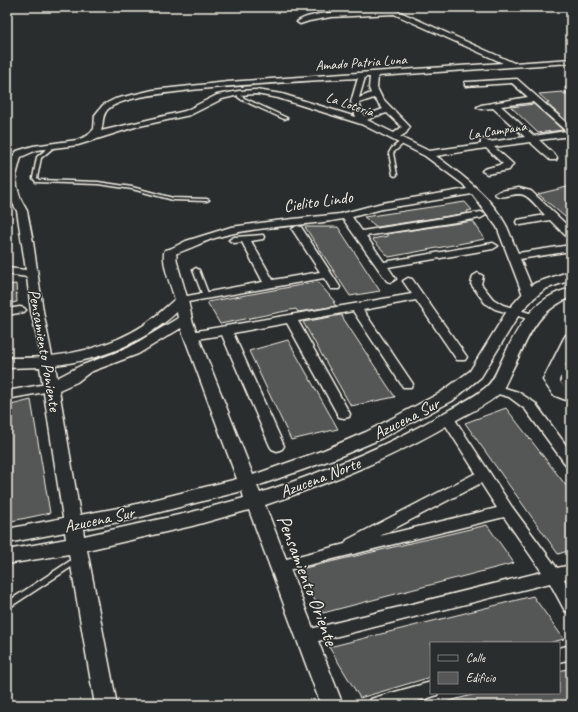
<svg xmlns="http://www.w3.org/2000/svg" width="578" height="712" viewBox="0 0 578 712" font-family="Caveat,sans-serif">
  <rect width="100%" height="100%" fill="#2a2d2e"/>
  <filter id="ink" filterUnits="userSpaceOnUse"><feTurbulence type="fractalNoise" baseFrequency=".025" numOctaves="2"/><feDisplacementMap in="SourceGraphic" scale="8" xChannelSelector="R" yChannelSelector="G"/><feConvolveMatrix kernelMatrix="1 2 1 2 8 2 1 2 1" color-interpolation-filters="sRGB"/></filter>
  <g filter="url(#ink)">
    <path fill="#555756" stroke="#f4f1e8" d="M562,92L571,98V125L546,103H549L539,94Z
      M534,104L563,130L538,133L511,107Z
      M571,186V222L538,194Z
      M465,202L472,210L467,211L468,213L377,227L364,217Z
      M473,221L485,239L389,257L372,239L388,236L386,234Z
      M305,227H338L380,291L350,296Z
      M318,282L335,302H333L336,306L298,312L296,309L220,324L207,302Z
      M16,284L17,302L7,304V285Z
      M341,315L395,397L351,406L303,322Z
      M288,340L338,429L291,440L249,351Z
      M31,400L50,513L7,522V406Z
      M506,408L571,492V550L558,554L465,423Z
      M487,525L514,563L323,613L296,570Z
      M533,596L564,639L549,643H431V677L360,698L329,647Z
      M571,668V705H446V702L479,693H559V671Z"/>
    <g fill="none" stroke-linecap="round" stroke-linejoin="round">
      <g stroke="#f4f1e8" stroke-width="3">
        <path id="service" d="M238,92H240L242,96L244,98L287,118L284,119L242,100L238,97Z
          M401,141L405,142L393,153L397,175L395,176L393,175L389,153L392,148Z
          M50,146L54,147L41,158L37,178L39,180L98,182L132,187L173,198L207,199L209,200L207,201L173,200L132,189L98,184L36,182L33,178L37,157Z
          M196,268L199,270L209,296L208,297H204L203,296L193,270Z
          M76,557L79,558L80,560L79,562L7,609V602Z"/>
      </g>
      <g stroke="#f4f1e8" stroke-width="3">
        <path id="minor" d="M381,7H389L514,63L571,59V63L378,76L377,88L382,98L410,127L406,133L400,137L429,151L481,144V140L484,139L489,142L525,137L493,108L481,109L477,107L481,105L528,97L512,83L465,86V82H468L517,79L571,127V136L539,140L556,156L557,158L556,160H550L530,142L494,147L513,164L509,170L487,174L482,171L484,169L503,164L486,148L436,156C462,175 492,197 507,227C511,236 514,245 518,253L571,245V251L520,259L535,295L533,297H525L523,295L497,227L472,194L382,209L352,217L362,231L481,212L486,215L481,218L366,236L384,262L493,243L498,246L493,249L388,267L396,279L391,282L387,281L343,219C301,227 257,225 215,238C204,241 174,257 166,255L165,253L166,251L186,241L231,227L275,221L340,214L382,203L467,189L463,184L425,156L361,124L278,98L256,94L239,95L222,99L190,115L135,127L78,145L37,150L21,157L16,176L17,187L21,200L27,211L33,242L43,311L53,361L51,364H43L31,311L27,277L7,274V268L26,270L17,211L11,200L7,187V174L13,156L17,151L33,146L77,140L87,136L94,129L95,115L103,105L115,99L153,90L228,82L503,63L394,14L331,17L309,21L300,24L297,22C311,10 366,11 386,10ZM365,77H370L369,88L371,93L359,98ZM358,78L351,102L356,117L282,94L256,90L239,91L217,95L185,111L101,131C104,123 101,116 108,109C124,96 170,93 191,90C246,84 302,81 358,78ZM374,98L383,109L364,116L359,103ZM533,102L566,131L534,136L501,106ZM387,113L402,127L394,133L367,120L376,116Z
          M566,88H571V93L566,92Z
          M519,188L531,191L571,229V238L567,237L550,220L521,225L517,224L516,222L517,220L545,215C539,209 531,198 524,195C515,191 502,201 495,194L500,191Z
          M297,226L301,227L340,287L339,289H331L324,278L182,303L176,300L182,297L263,282L242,242L234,243L229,240L234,237L263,235L264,237L263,239L251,241L273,280L320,272L292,229Z
          M478,273L483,276L481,284L493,299L503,305L536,315L538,317L536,319L532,320L495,309L485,303L471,284L473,276Z
          M408,278L412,279L467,357L465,360H457L416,300L363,310L413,384L411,387H403L353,311L298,321L350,414L349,417L344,418L339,417L287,323L233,333L284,446L282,449L277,451L272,449L270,446L222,335L191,340L187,339L185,336L187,333L191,332L412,294L403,281Z
          M20,307L24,308L26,310L24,312L7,315V309Z
          M52,383L56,384L58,387L56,390L7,399V391Z
          M495,385L518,392L535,403L571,452V467L566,465L525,409L509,397L491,392L489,389L491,386Z
          M447,414L452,415L512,507L557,568L571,565V577L564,579L571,592V613L565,611L550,583L306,644L300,642L298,637L300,632L306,630L542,572L504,517L280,572L275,570L272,566L275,562L345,544L347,540L476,473L441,418L442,415ZM481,483L497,508L380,536Z
          M571,645V659L559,662V648Z
          M431,682V693H438L437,695C411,705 395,705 368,705L371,699L377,697Z"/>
      </g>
      <g stroke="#f4f1e8" stroke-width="3">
        <path id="tertiary" d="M170,249L175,250C177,254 176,258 177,262C182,282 189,300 192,320L253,475L324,450L366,432L440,393L470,371L507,311L524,292L535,283L571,271V280L545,289L534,298L520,313L481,377L452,401L378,440L336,458L257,486L260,493C323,472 386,447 444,413C458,405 473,398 485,388C493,382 497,371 501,362C517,329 531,298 571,288V297C533,314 530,336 512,370C508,378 505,387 499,394C488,404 471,412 458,419C397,456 332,482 265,505L343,705H321L249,510L192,526L87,550L117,705H95L69,554L7,564V550L66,539L65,532L7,543V529L63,518L40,367L7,368V358C54,359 104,351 144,325C155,317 165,308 175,299C172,289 160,259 165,250ZM177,312L178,318L128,348L80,366L57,378L55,365C100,360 143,343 177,312ZM181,328L237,479L129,506L80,515L59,390L77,382L90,372L138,354ZM242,491L244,498L192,512L84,536L83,529L129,520Z
          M571,333V354L565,366L571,364V391H570H571V402L553,395L543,380L564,338L566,335ZM561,376V382L564,387L559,380Z"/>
      </g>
      <use href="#service" fill="#2a2d2e" fill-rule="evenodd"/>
      <use href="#minor" fill="#2a2d2e" fill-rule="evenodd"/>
      <use href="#tertiary" fill="#2a2d2e" fill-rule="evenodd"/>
    </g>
  </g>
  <g text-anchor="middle" stroke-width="3" stroke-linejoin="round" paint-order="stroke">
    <g font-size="14" fill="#f4f1e8" stroke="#2a2d2e">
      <text transform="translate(361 62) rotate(-4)" y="5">Amado Patria Luna</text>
      <text transform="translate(350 104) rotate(19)" y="5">La Lotería</text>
      <text transform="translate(497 130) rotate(-9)" y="5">La Campana</text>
    </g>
    <g font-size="17" fill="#f4f1e8" stroke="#2a2d2e">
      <text transform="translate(318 201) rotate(-8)" y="6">Cielito Lindo</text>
      <text transform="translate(45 350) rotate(80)" y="6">Pensamiento Poniente</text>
      <text transform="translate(406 418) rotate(-27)" y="6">Azucena Sur</text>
      <text transform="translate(320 477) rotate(-21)" y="6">Azucena Norte</text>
      <text transform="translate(99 519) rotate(-12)" y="6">Azucena Sur</text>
    </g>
    <g font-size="20" fill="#f4f1e8" stroke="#2a2d2e">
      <text transform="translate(308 580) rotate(69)" y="7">Pensamiento Oriente</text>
    </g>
  </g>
  <rect width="578" height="712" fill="none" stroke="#2a2d2e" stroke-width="24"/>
  <rect x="12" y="12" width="554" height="688" fill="none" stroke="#f4f1e8" stroke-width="1.5" filter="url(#ink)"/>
  <rect x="430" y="642" width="130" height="52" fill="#2a2d2e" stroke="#7b7b78"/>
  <rect x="438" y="655" width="20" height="6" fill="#2a2d2e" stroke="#7b7b78"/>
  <text x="466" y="662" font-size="12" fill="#f4f1e8">Calle</text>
  <rect x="438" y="672" width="20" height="12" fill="#555756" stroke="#7b7b78"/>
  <text x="466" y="682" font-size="12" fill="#f4f1e8">Edificio</text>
</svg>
